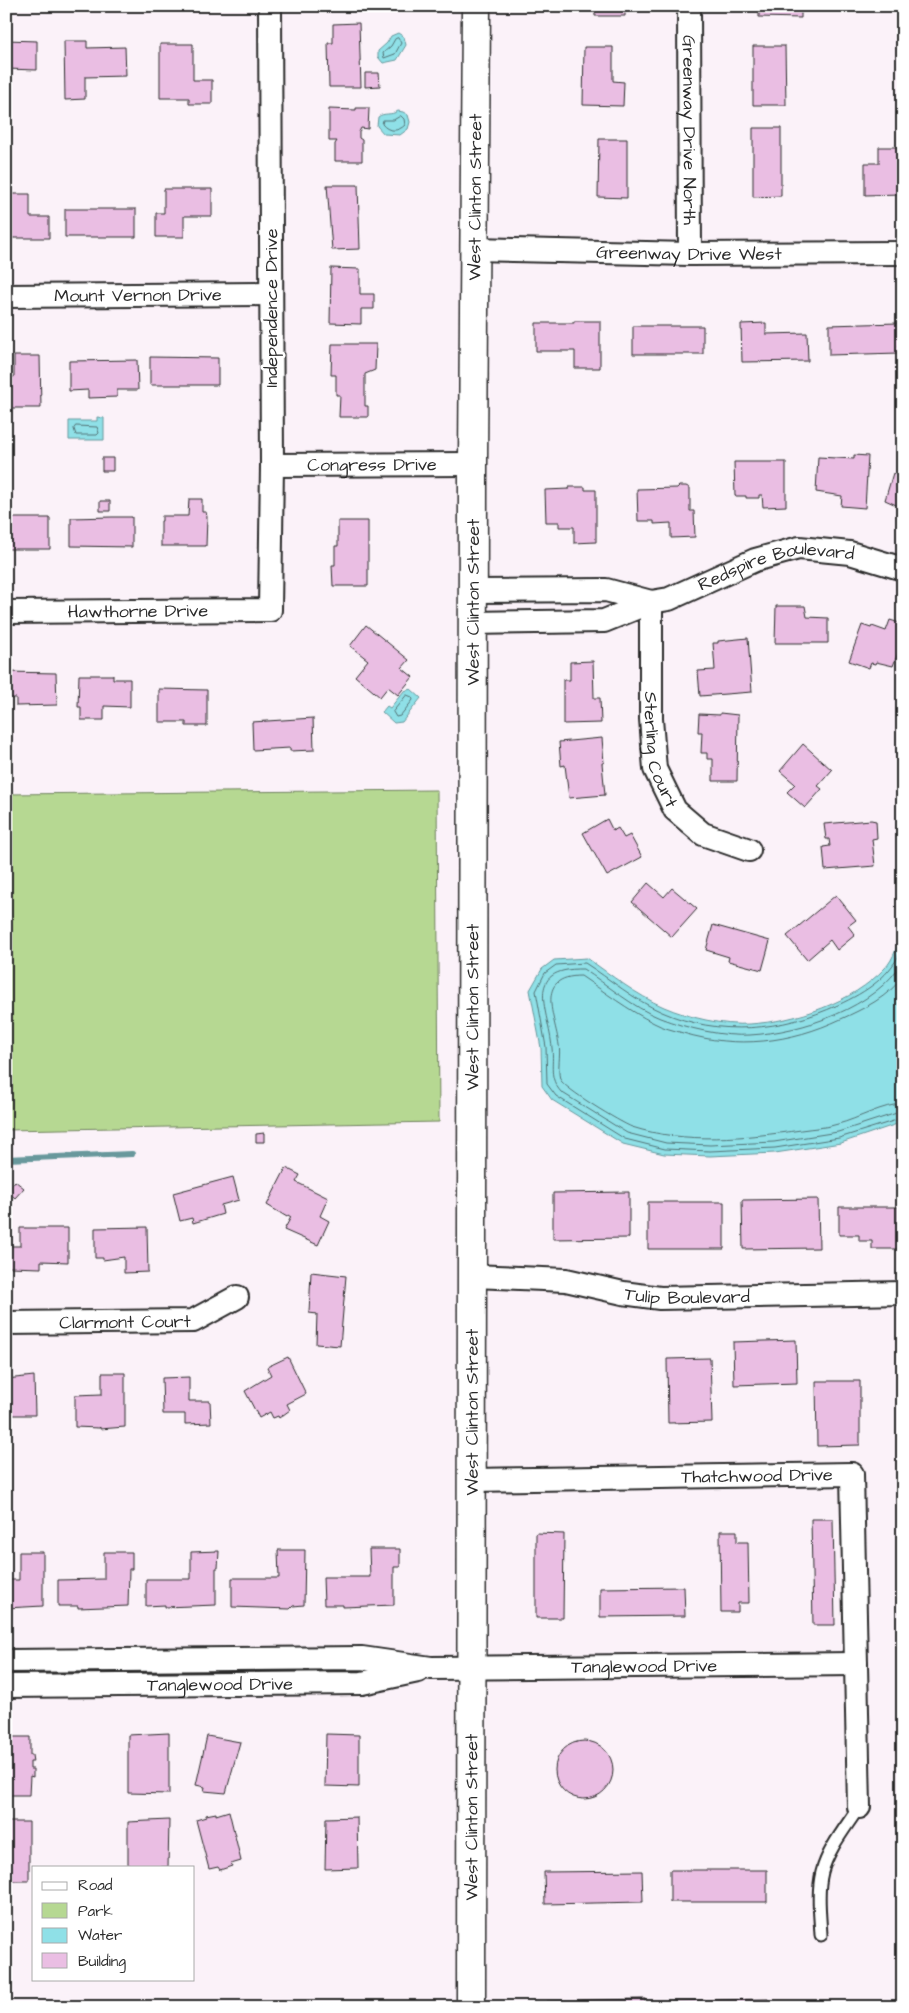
<svg xmlns="http://www.w3.org/2000/svg" width="909" height="2013" viewBox="0 0 909 2013" font-family="'Architects Daughter',sans-serif">
  <rect width="100%" height="100%" fill="#fbf2f9"/>
  <filter id="ink" filterUnits="userSpaceOnUse"><feTurbulence type="fractalNoise" baseFrequency=".02" numOctaves="2"/><feDisplacementMap in="SourceGraphic" scale="10" xChannelSelector="R" yChannelSelector="G"/><feConvolveMatrix kernelMatrix="1 2 1 2 8 2 1 2 1" color-interpolation-filters="sRGB"/></filter>
  <g filter="url(#ink)">
    <path fill="#b6d892" stroke="#70825e" d="M437,790L439,1122L6,1130V794Z"/>
    <path fill="#8fe0e7" stroke="#67989c" d="M398,33L404,37L406,45L397,60L383,63L378,57V51L387,43L391,36Z
      M398,111L403,112L408,115L410,122L408,129L400,135L384,134L377,126L378,117C384,112 391,116 398,111Z
      M97,417L104,418V440H69V421H97Z
      M411,689L421,698L402,722L394,723L382,712L387,706L390,708L404,691Z
      M903,931V1122L841,1143L775,1153L710,1156L664,1154L623,1144L552,1100L542,1086L541,1048L530,990L542,969L554,960L587,958C611,975 636,995 664,1007C687,1017 724,1026 750,1024C796,1021 852,1003 885,968C894,959 898,943 903,931Z"/>
    <g fill="none" stroke-linecap="round" stroke-linejoin="round">
      <path stroke="#537376" stroke-width="1" d="M398,38L401,43L395,54L384,58L383,53L391,46L395,39Z
        M401,116L404,119L405,125C398,132 388,132 382,124L383,120H393Z
        M76,426L97,427L99,433L97,435H76L74,429Z
        M407,695L412,697L413,700L400,716L396,717L393,712Z
        M903,946C892,976 866,992 838,1005C782,1031 719,1037 662,1012C634,1000 610,979 585,963L556,965L545,973L536,991L546,1047L547,1084L556,1096L625,1139L665,1149L710,1151L775,1148L839,1138L903,1118
        M903,961C876,1008 802,1032 750,1035C723,1037 686,1028 660,1018C632,1007 608,985 583,969C522,968 549,1011 552,1048C554,1066 548,1077 561,1092L627,1133L666,1143L710,1145L774,1142L838,1132L903,1111
        M903,976C889,997 863,1009 841,1019C790,1043 737,1049 683,1033C673,1030 663,1028 654,1023C628,1010 605,992 581,976C534,976 555,1016 559,1045C561,1055 557,1068 560,1079C563,1088 621,1123 632,1127C685,1144 746,1138 801,1130C813,1128 826,1128 838,1124C858,1119 883,1104 903,1104"/>
      <path stroke="#67989c" stroke-width="6" d="M6,1159L132,1154"/>
    </g>
    <path fill="#eabee3" stroke="#2b2b2b" d="M595,6H625V16H595Z
      M759,6H801V18L759,17Z
      M359,23L361,87H329L328,43H333V24Z
      M6,40L37,41V70L6,69Z
      M64,41H87V48L125,47L126,76L85,77V99L65,100Z
      M160,44H193V80H212V104H189V98H160Z
      M753,46H785L786,105H753Z
      M584,47H613V81L624,82L623,106L583,105Z
      M365,73H379L380,86L365,87Z
      M356,108H369L368,129L361,128L359,132V138L362,140V161H335V144L337,141H329V109L356,110Z
      M753,128H781V196L753,197Z
      M599,139H627V198L598,197Z
      M879,147H898V161H903V189H900V194L865,195V163H879Z
      M327,185H358L360,249L332,250Z
      M164,189H212V216H184V237H156V213H164Z
      M6,194H30V217H49V238H6Z
      M65,209H136V237H65Z
      M331,268L360,269V294H374V309H361V324L330,323Z
      M574,321H600V368H575V351H536V323H574Z
      M766,323V334L807,333L808,361L742,362L741,324Z
      M898,323L899,353L829,355V325Z
      M633,326H703V354H633Z
      M332,344H376L375,370L365,374V406H368V417H339L340,395H336V375H331Z
      M14,356H40L41,408H6V377H14Z
      M150,357L218,358V385H150Z
      M137,360L138,390H117V397L88,398V390L69,391V361Z
      M854,455L868,456L865,508L841,506L842,496L816,492L818,457L854,459Z
      M102,458H113V471H102Z
      M734,462H786V506L763,507L762,495H759V498H746V496H735Z
      M893,473L903,476V508L885,500Z
      M679,486H686L690,488V511H694L695,537L671,538V523L654,524V521H638L637,489L677,488Z
      M569,487H585V490H596V542L574,543V527H559V522H546L545,490L569,489Z
      M189,499H202V512H206L207,517L206,546H161V521H162V516H188Z
      M100,501H110V511H100Z
      M112,517H132V547L71,546V518Z
      M6,518H50V549H6Z
      M338,521H368V586H333L332,565H335V546H338Z
      M776,606H805L807,617L828,618V643H775Z
      M890,620L903,624V655L898,653L893,666L876,662L875,664L871,663L869,668L849,661L862,625L871,628L872,626L886,631Z
      M366,625L409,660L402,668L413,677L398,695L388,687L380,697L355,676L368,660L350,646Z
      M748,638L752,692L700,696L698,671L715,670L713,643H718V641Z
      M593,661L594,698H600L601,723L563,724V680H570V662Z
      M6,672L56,673L57,705L16,706V698H6Z
      M79,675H113V679H130V707L104,706V720H81V707H78Z
      M159,689L207,690V726H186V722H159Z
      M720,713L738,715L737,781H713V759H707V753H701L702,732H698L699,714L720,715Z
      M313,718L314,750L290,751V748L253,750L252,722Z
      M602,738L604,763H602L605,795L569,798L565,765L561,766L559,742Z
      M803,744L832,770L818,786L822,789L805,808L787,792L795,784L780,771Z
      M607,819L613,831L618,828L624,838L630,835L642,857L607,876L583,833Z
      M871,820L876,821L877,838L872,839L875,866L825,870L823,847L830,846L829,839H826L824,824Z
      M648,883L664,897L672,888L697,909L672,937L632,902Z
      M836,895L856,920L848,926L855,935L837,950L830,940L807,960L787,936Z
      M713,925L770,941L762,970L728,961L729,957L706,950Z
      M264,1133V1142H256V1134Z
      M286,1168L300,1175L296,1182L328,1198L320,1216L329,1221L318,1245L284,1230L291,1217L288,1215L287,1217L267,1205Z
      M233,1177L239,1200L221,1205L223,1214L193,1223L192,1218L180,1221L173,1193Z
      M15,1181L24,1188L15,1198L7,1191Z
      M629,1192V1238L553,1239V1193Z
      M818,1199L819,1248L743,1249L742,1200Z
      M648,1202H724V1249H648Z
      M839,1207H898V1249H872V1241H859V1235H839Z
      M147,1227L148,1272L124,1273V1257L103,1260V1258H95V1228Z
      M20,1228H68V1262L41,1261V1268L9,1267V1246H20Z
      M311,1272L346,1276L340,1346L316,1344L317,1314L309,1313Z
      M796,1340L797,1383L734,1385L733,1342Z
      M288,1357L306,1394L287,1404L290,1410L279,1418L278,1416L273,1418L270,1412L259,1418L245,1391L271,1375L267,1367Z
      M710,1358L712,1422L668,1423L667,1359Z
      M102,1373H125V1427L100,1429V1427L99,1428L75,1427V1395L102,1394Z
      M34,1376L35,1415H6V1379Z
      M189,1377V1401H210L211,1423L185,1424V1414H163L162,1378Z
      M816,1381H860V1445L817,1446Z
      M811,1519H833L835,1625H813Z
      M720,1531H737V1542H748L749,1603H738V1612H721Z
      M536,1533L564,1534L563,1618H536Z
      M899,1533H903V1613L900,1614Z
      M369,1549H400V1567H394V1605L343,1607V1605H324L323,1577H370Z
      M278,1550H305L304,1605L293,1606L290,1609L232,1607V1578H279Z
      M219,1551L218,1568H216V1605L165,1607V1605L146,1606V1579H191V1552Z
      M19,1552H43V1606L6,1608V1580H19Z
      M104,1552H132V1569H129L128,1606L78,1608V1606H58V1580L104,1579Z
      M684,1587L685,1616L600,1617V1588Z
      M169,1733V1794L128,1793V1735Z
      M326,1734L359,1735V1787L325,1786Z
      M207,1736L240,1742L226,1793L204,1791L205,1787L196,1785Z
      M6,1737H30V1755H32L33,1762H30V1769H33V1777L30,1776L29,1795H6Z
      M555 1770a29 29 0 1 1 58 0a29 29 0 1 1-58 0Z
      M229,1811L241,1861L231,1864L232,1866L220,1870L218,1867L209,1869L196,1820L206,1817V1815L216,1813V1815Z
      M357,1817L358,1868L325,1869L326,1818Z
      M169,1820L168,1867H128V1822Z
      M6,1822H29V1881H6Z
      M670,1870H767V1902H670Z
      M642,1871L643,1902L545,1904L544,1872Z
      M645,1999V2007H547V2001Z
      M768,1999L769,2007H671V2001Z"/>
    <g fill="none" stroke-linecap="round" stroke-linejoin="round">
      <g stroke="#2b2b2b" stroke-width="15">
        <path id="service" d="M821,1935C820,1915 817,1892 822,1872C828,1849 846,1827 859,1807"/>
      </g>
      <g stroke="#2b2b2b" stroke-width="26">
        <g id="minor">
          <path id="s1" d="M689,6L690,254"/>
          <path id="s2" d="M474,249L690,254L903,253"/>
          <path id="s3" d="M6,296L270,294"/>
          <path id="s4" d="M272,465L473,464"/>
          <path d="M473,591L606,590L651,602"/>
          <path id="s5" d="M651,602V719L655,769L675,810L703,834L749,850"/>
          <path id="s6" d="M6,612L270,610L272,465L270,6"/>
          <path id="s7" d="M473,623L604,621L651,602L669,599L755,560L799,548L850,553L903,569"/>
          <path id="s8" d="M473,1276L566,1280L623,1293L660,1298L903,1293"/>
          <path id="s9" d="M6,1323L193,1321L237,1297"/>
          <path id="s10" d="M473,1480L852,1474L859,1807"/>
          <path id="s11" d="M6,1661L362,1658L431,1668L856,1664"/>
          <path id="s12" d="M6,1686L362,1683L418,1671"/>
        </g>
      </g>
      <g stroke="#2b2b2b" stroke-width="31">
        <g id="tertiary">
          <path id="s13" d="M471,2007L473,464L476,6"/>
        </g>
      </g>
      <use href="#service" stroke="#fff" stroke-width="11"/>
      <use href="#minor" stroke="#fff" stroke-width="22"/>
      <use href="#tertiary" stroke="#fff" stroke-width="28"/>
    </g>
  </g>
  <g text-anchor="middle" stroke-width="5" stroke-linejoin="round" paint-order="stroke">
    <g font-size="18" fill="#2b2b2b" stroke="#fff">
      <text dy="6" stroke="none"><textPath href="#s1" startOffset="124">Greenway Drive North</textPath></text>
      <text dy="6" stroke="none"><textPath href="#s13" startOffset="1810">West Clinton Street</textPath></text>
      <text dy="6" stroke="none"><textPath href="#s2" startOffset="215">Greenway Drive West</textPath></text>
      <text dy="6" stroke="none"><textPath href="#s3" startOffset="132">Mount Vernon Drive</textPath></text>
      <text transform="translate(271 308) rotate(-90)" y="6">Independence Drive</text>
      <text dy="6" stroke="none"><textPath href="#s4" startOffset="100">Congress Drive</textPath></text>
      <text dy="6" stroke="none"><textPath href="#s7" startOffset="314">Redspire Boulevard</textPath></text>
      <text dy="6" stroke="none"><textPath href="#s13" startOffset="1405">West Clinton Street</textPath></text>
      <text dy="6" stroke="none"><textPath href="#s6" startOffset="132">Hawthorne Drive</textPath></text>
      <text dy="6" stroke="none"><textPath href="#s5" startOffset="149">Sterling Court</textPath></text>
      <text dy="6" stroke="none"><textPath href="#s13" startOffset="1000">West Clinton Street</textPath></text>
      <text dy="6" stroke="none"><textPath href="#s8" startOffset="216">Tulip Boulevard</textPath></text>
      <text dy="6" stroke="none"><textPath href="#s9" startOffset="119">Clarmont Court</textPath></text>
      <text dy="6" stroke="none"><textPath href="#s13" startOffset="595">West Clinton Street</textPath></text>
      <text dy="6" stroke="none"><textPath href="#s10" startOffset="284">Thatchwood Drive</textPath></text>
      <text dy="6" stroke="none"><textPath href="#s11" startOffset="639">Tanglewood Drive</textPath></text>
      <text dy="6" stroke="none"><textPath href="#s12" startOffset="214">Tanglewood Drive</textPath></text>
      <text dy="6" stroke="none"><textPath href="#s13" startOffset="190">West Clinton Street</textPath></text>
    </g>
  </g>
  <rect width="909" height="2013" fill="none" stroke="#fff" stroke-width="25"/>
  <rect x="12" y="12" width="884" height="1988" fill="none" stroke="#2b2b2b" stroke-width="2" filter="url(#ink)"/>
  <rect x="32" y="1866" width="162" height="115" fill="#ffffff" stroke="#aaaaaa"/>
  <rect x="42" y="1882" width="25" height="8" fill="#ffffff" stroke="#aaaaaa"/>
  <text x="78" y="1890" font-size="15" fill="#2b2b2b">Road</text>
  <rect x="42" y="1903" width="25" height="15" fill="#b6d892" stroke="#aaaaaa"/>
  <text x="78" y="1916" font-size="15" fill="#2b2b2b">Park</text>
  <rect x="42" y="1928" width="25" height="15" fill="#8fe0e7" stroke="#aaaaaa"/>
  <text x="78" y="1940" font-size="15" fill="#2b2b2b">Water</text>
  <rect x="42" y="1953" width="25" height="15" fill="#eabee3" stroke="#aaaaaa"/>
  <text x="78" y="1966" font-size="15" fill="#2b2b2b">Building</text>
</svg>
